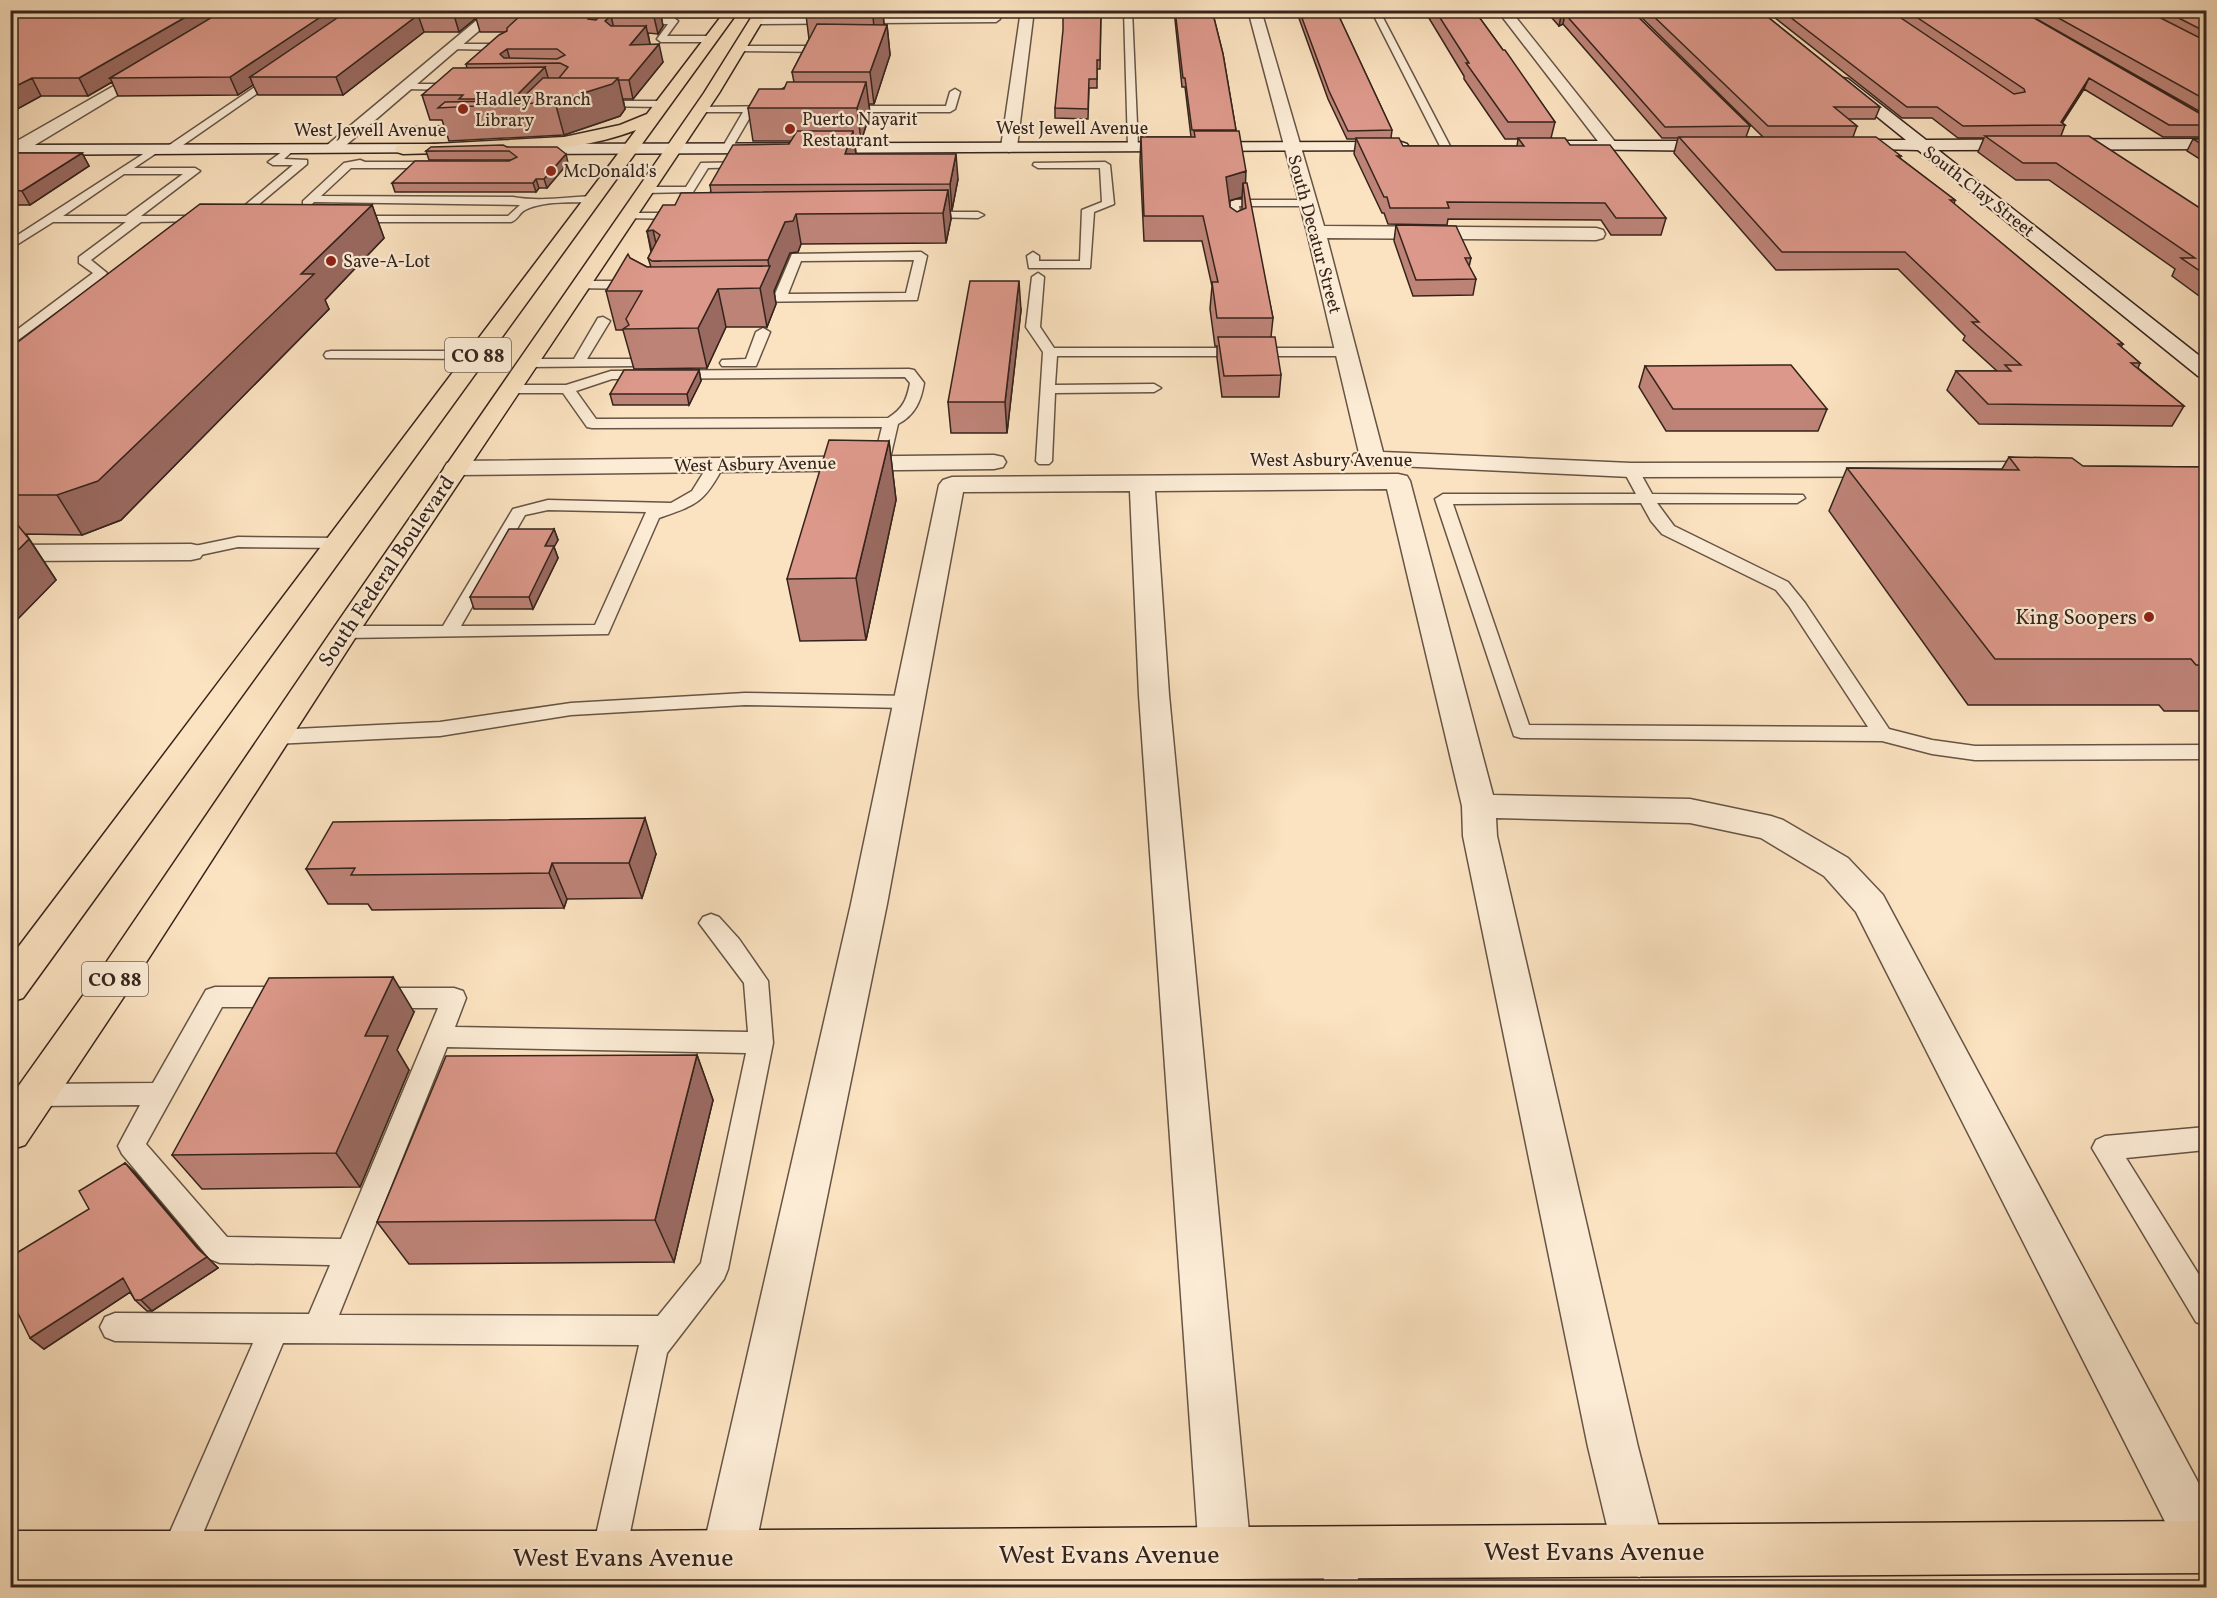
<svg xmlns="http://www.w3.org/2000/svg" width="2217" height="1598" viewBox="0 0 2217 1598" font-family="Vollkorn,serif">
  <rect width="100%" height="100%" fill="#fbe2c0"/>
  <filter id="stains"><feTurbulence type="fractalNoise" baseFrequency=".00333" numOctaves="4"/><feColorMatrix values="0 0 0 0 .2 0 0 0 0 .09 0 0 0 0 .02 0 0 0 .5 -.17"/></filter>
  <radialGradient id="worn" r=".72"><stop offset=".6" stop-color="#630" stop-opacity="0"/><stop offset="1" stop-color="#630" stop-opacity=".3"/></radialGradient>
  <g fill="none" stroke-linecap="round" stroke-linejoin="round">
    <g stroke="#665445" stroke-width="3">
      <path id="lane" d="M896,10H904L902,16H992L993,10H1001L1000,19L996,22L756,24L752,21L756,18H885L893,17Z
        M1124,10H1132L1138,147L1133,150L1128,147Z
        M1371,10H1379L1450,146L1449,148L1440,146Z
        M659,13H730L734,15L730,17H656L655,15Z
        M674,18L678,21L667,36H712L716,39L712,42H661L657,39L668,24H634L630,21L634,18Z
        M454,44H507L511,47L507,50L451,49V45Z
        M737,46H832L836,49L832,52L734,51L733,49Z
        M277,72L285,74L173,152H165V148Z
        M407,84H460L465,87L460,90L404,89V85Z
        M955,89L960,92L955,109L950,112H841L836,109L841,106H946L950,92Z
        M596,101H664L669,104L664,107L593,106L591,104Z
        M696,107L777,106L782,109L777,112H753L732,148L727,151L722,148L743,112H699L696,111Z
        M473,126L477,127V131L397,133L392,130L397,127Z
        M290,146L295,149L284,159L307,160V164L239,221H231V217L293,165H273L268,162Z
        M154,147L158,148V152L134,168H195L200,171L141,216H209L215,219L213,221L141,222L91,260L107,273L105,276L10,346V335L93,273L79,263V257L126,222H53L10,249V240ZM124,174H183L126,216H63Z
        M360,160L365,162H438L443,165L438,168H351L321,196L513,197C540,202 567,197 594,196L600,199L594,202C573,203 545,200 525,210C519,213 518,220 511,222H348L342,219L348,216H508L520,205L314,202L311,205H303V201L344,163Z
        M750,162L754,163V167L708,168L693,192L644,193L638,190L644,187H686L701,163Z
        M1105,162L1110,165L1114,204L1094,212L1090,268H1029L1027,256L1033,252L1039,256V261H1080L1082,210L1102,202L1100,168H1038L1033,165L1034,163Z
        M1233,200H1308L1314,203L1308,206H1239L1243,232L1237,236L1231,232L1227,203Z
        M922,212H978L984,215L978,218L918,217L916,215Z
        M626,213H684L690,216L684,219L622,218L620,216Z
        M921,252L927,256L917,300L746,302L740,298L746,294H775L792,254ZM914,260L906,293L788,294L801,261Z
        M1038,273L1044,277L1040,327L1054,348H1346L1353,352L1346,356H1057L1055,385L1154,384L1161,388L1154,392L1055,393L1052,461L1049,464H1039L1036,461L1043,352L1026,327L1032,277Z
        M579,281H637L643,285L637,289L575,288L573,285L575,282Z
        M603,317L610,321L587,359H630L635,360L637,363L635,366L528,367L521,363L528,359H574L598,318Z
        M763,328L770,332L756,366H722L720,363L722,360L746,359L756,332Z
        M331,351H478L485,355L478,359L326,358L324,355L326,352Z
        M909,369L914,370L924,383C921,401 915,415 898,424L889,463L881,468L873,463L882,427L592,428L587,427L563,393H510L503,389L510,385H566L611,371ZM905,377L910,383C907,399 903,409 888,418L596,419L576,391L612,379Z
        M716,460L724,465C705,502 697,505 659,518L608,634L345,638L339,636L336,632L339,628L345,626H443L513,509L548,500L671,503L692,491L710,462ZM548,510L646,512L595,625L461,626L525,515Z
        M1631,465L1637,467L1652,494L1803,495L1805,498L1797,503H1657L1674,526L1788,582L1805,603L1889,729L1932,740L1975,746L2206,745V759L1975,760L1932,754L1882,741L1521,738L1514,736L1435,499L1443,494H1636L1623,470ZM1641,503L1651,521L1662,534L1776,590L1789,606L1868,727L1529,725L1453,504Z
        M238,537L340,538L348,543L340,548L238,547L191,557L185,556L182,552L185,548Z
        M745,693L907,696L914,698L917,702L914,706L907,708L745,705L571,715L440,736L274,744L267,742L264,737L267,732L274,730L440,722L571,703Z
        M711,914L719,917L739,939L768,981L773,1043L728,1269L724,1279L667,1353L625,1557L620,1569L608,1574L596,1569L591,1557L639,1345L283,1343L188,1569L176,1574L164,1569L159,1557L253,1343L115,1341L105,1337L100,1327L105,1317L115,1313L309,1314L330,1265L220,1263L210,1259L122,1154L118,1146L140,1105L35,1106L26,1103L22,1095L26,1087L35,1084L153,1083L206,990L215,987H288L297,990L300,997L297,1004L288,1007H222L146,1144L227,1237L341,1239L438,1008H379L370,1005L367,998L370,991L379,988H454L463,991L466,998L455,1027L748,1032L744,983L699,923L703,917ZM447,1047L746,1053L701,1263L658,1316L339,1315Z
        M2206,1127V1150L2126,1158L2206,1286V1326L2196,1322L2092,1148L2096,1140L2105,1136Z
        M1338,1536L1350,1541L1355,1553L1359,1588H1325L1321,1553L1326,1541Z
        M325,1541L337,1546L342,1558L331,1588H297L313,1546Z"/>
    </g>
    <g stroke="#665445" stroke-width="3">
      <path id="street" d="M489,10H503L338,152H326L324,149L326,146Z
        M1021,10H1034L1017,147L1009,152L1001,147Z
        M1248,10H1261L1324,226L1596,228L1603,230L1605,234L1603,238L1596,240L1327,238L1383,452L1631,463L2046,462L2055,464L2058,469L2055,474L2046,476L1631,477L1354,464L1351,459L1354,454L1359,453L1307,232Z
        M1497,10H1510L1616,143L1618,146L1616,149H1604Z
        M154,63L161,67L159,70L20,154H10V145Z
        M994,455L1003,457L1006,462L1003,467L994,469L456,475L447,473L444,468L447,463L456,461Z
        M1398,474L1407,476L1410,481L1493,795L1690,799L1771,816L1783,820L1848,858L1883,895L2206,1497V1572L2187,1565L1856,912L1824,876L1761,838L1690,823L1496,818L1497,836L1638,1447L1665,1551L1657,1569L1639,1577L1621,1569L1613,1551L1588,1447L1463,836L1462,806L1387,489L1155,491L1169,695L1251,1553L1243,1571L1225,1579L1207,1571L1199,1553L1139,695L1130,491L963,492L887,904L747,1588H694L851,904L939,485L943,480L952,477Z
        M191,544L200,546L204,552L200,558L191,560L10,561V545Z"/>
    </g>
    <g stroke="#35241c" stroke-width="3">
      <path id="secondary" d="M1843,78L1848,79L1926,140L2206,139V149L1938,150L2206,361V378L2198,376L1918,150L1836,148L1834,145L1842,140H1906L1838,85L1836,82L1838,79Z
        M1566,141H1722L1730,146L1722,151L1560,149L1558,146Z
        M1401,142L1407,144L1409,147L1407,150L513,154L505,149L513,144Z
        M441,144L447,146L449,149L447,152L10,155V145Z"/>
    </g>
    <g stroke="#35241c" stroke-width="3">
      <path id="primary" d="M726,10H739L23,998L10,1002V958L636,130C563,158 479,151 403,154L397,152L395,149L397,146L564,137L620,125L647,114Z
        M756,10H769L719,93L359,632L125,995L25,1145L10,1150V1098L99,973L335,626L704,93Z
        M2206,1521V1573L608,1583H10V1531H608Z"/>
    </g>
    <use href="#lane" fill="#fcecd6" fill-rule="evenodd"/>
    <use href="#street" fill="#fcecd6" fill-rule="evenodd"/>
    <use href="#secondary" fill="#fcecd6" fill-rule="evenodd"/>
    <use href="#primary" fill="#fbe2c0" fill-rule="evenodd"/>
  </g>
  <path fill="#bd8377" stroke="#35241c" stroke-width="1.5" fill-rule="evenodd" d="M10,10H678L660,11L663,26L658,34L648,33L650,44H649L663,62L633,99H623L625,109L620,116L564,135L449,141L442,120H430L422,95L467,68L466,64L505,32H480L476,18L459,32H424L343,95H258L253,85L238,95L118,96L112,82L88,96H41L10,113Z
    M808,10H890L888,15H883L884,25H887L890,55L874,104H869L870,114L861,141H855L856,154L958,179L952,210H950L951,219L946,243L801,244L798,252L790,253L774,291L776,304L767,327H726L707,368L634,369L623,330H616L606,291L630,258L647,267H651L648,258L651,252L647,231L675,205L711,192L710,185L789,144L791,141H753L748,108L794,82L792,72L809,39L806,15Z
    M1101,10L1100,69H1097V88H1089L1088,119L1055,118V108Z
    M1174,10H1212L1223,54L1245,183L1273,318L1271,337L1281,375L1279,397H1222L1217,358V346H1215L1210,309L1212,286L1202,241H1144L1140,161L1141,137H1191L1185,87H1182ZM1242,197V210L1237,212L1230,207V201Z
    M1296,10H1336L1392,130L1391,138L1403,146H1517L1518,139H1505L1464,79V76L1424,10H1474L1555,122L1551,138L1570,145L1666,218L1661,235H1611L1601,220L1448,219L1447,225L1388,224L1384,213H1382L1354,154L1356,139H1347L1328,99Z
    M1545,10H1631L1750,126L1746,137H1763L1634,10H1759L1880,107L1875,119H1848L1857,126L1853,137L1901,156L1900,158L1955,200L1954,204L2123,344L2121,347L2140,363L2138,368L2184,406L2172,426L1979,424L1947,390L1956,371H1997L1963,340L1965,336L1898,269L1776,270L1674,153L1678,138H1662L1563,24L1559,26Z
    M1765,10H2020L2206,117V137H2163L2084,89L2062,123L2065,125L2061,136L2206,212V301L2172,276L2175,269L2049,180H2016L1978,152L1984,138H1958L1932,118H1902Z
    M2021,10H2206V115Z
    M2193,139H2206V163L2187,151Z
    M507,147L568,163L547,188H539L536,192H395L392,183L509,161L512,160H429L426,151Z
    M10,153H82L89,166L30,205H10Z
    M372,205L384,238L325,300L329,309L121,520L82,535L26,534L56,580L10,627V348Z
    M1396,225L1471,258L1469,267L1476,279L1473,295L1413,296L1394,241Z
    M1021,310L1007,433H951L948,402Z
    M1645,366L1827,409L1818,431H1666L1639,387Z
    M699,370L701,381L689,405H613L610,394Z
    M889,441L896,500L866,640L800,641L787,579Z
    M2009,457L2083,466L2206,467V711H2164L2159,705H1968L1829,511L1847,468L2002,469Z
    M554,529L558,540L554,547L558,558L533,609H474L470,597Z
    M656,854L642,898L567,899L564,908L372,910L368,904H328L306,869Z
    M414,1012L397,1050L409,1070L360,1187L202,1189L172,1155Z
    M697,1055L713,1100L674,1262L409,1264L377,1222Z
    M125,1163L136,1174L202,1253L218,1268L152,1311H147L135,1300L130,1292L44,1349L30,1338L89,1209Z"/>
  <path fill="#9a6a61" stroke="#35241c" stroke-width="1.5" d="M10,10H26L27,12L10,21Z
    M198,10H234L110,78L112,82L88,96L79,78Z
    M331,10H361L250,77L253,85L238,95L230,77Z
    M460,10H485L475,15L476,18L459,32L454,15Z
    M591,10H607L592,37L588,19V12Z
    M652,10H660L663,26L658,34L654,17Z
    M876,10H883L884,25L876,46L873,17Z
    M1565,14L1563,24L1559,26L1561,16Z
    M418,15L424,32L343,95L336,77Z
    M611,16L615,33L605,21Z
    M887,25L890,55L874,104L870,72Z
    M646,26L650,44L634,62L630,45Z
    M659,44L663,62L633,99L629,80Z
    M507,49L511,63H502L500,54Z
    M545,67L552,91L514,104L513,99Z
    M32,78L41,96L10,113V89Z
    M618,78L625,109L620,116L564,135L555,102Z
    M2089,78L2084,89L2061,125H2059Z
    M866,82L870,114L861,141L857,108Z
    M853,131L856,155L845,154Z
    M82,153L89,166L30,205L22,191Z
    M566,154L568,163L547,188L544,179Z
    M956,154L958,179L952,210L950,184Z
    M1246,171L1245,195L1243,183L1242,197L1225,202L1226,177Z
    M536,179L539,188L536,192L533,183Z
    M948,190L951,219L946,243L943,213Z
    M372,205L384,238L325,300L329,309L121,520L82,535L57,495L301,274Z
    M796,214L801,244L798,252L790,253L774,291L776,304L767,327L760,288L769,267L768,260L785,222Z
    M653,230L660,261H654L647,231Z
    M1019,281L1021,310L1007,433L1005,402Z
    M718,289L726,327L707,368L698,328Z
    M699,370L701,381L689,405L687,394Z
    M889,441L896,500L866,640L856,578Z
    M554,529L558,540L554,547L558,558L533,609L529,597L545,546Z
    M29,539L56,580L10,627V558Z
    M645,818L656,854L642,898L629,863Z
    M552,863L567,899L564,908L549,873Z
    M393,977L414,1012L397,1050L409,1070L360,1187L336,1153L365,1036Z
    M697,1055L713,1100L674,1262L655,1220Z
    M125,1163L136,1174L206,1257H207L218,1268L152,1311L141,1300L198,1249Z
    M123,1278L135,1289L44,1349L30,1338Z"/>
  <path fill="#dc988a" stroke="#35241c" stroke-width="1.5" fill-rule="evenodd" d="M29,10H198L79,78H32L10,89V20Z
    M224,10H331L230,77L110,78Z
    M349,10H460L454,15H418L336,77H250Z
    M481,10H591L588,12V19L596,20L606,10H659L654,17L611,16L605,21L611,26H646L630,45L659,44L629,80H618V78H559L568,67L560,63L466,64L499,35L507,31V28L521,15H475ZM507,49H557L565,55L557,59L504,58L500,54Z
    M808,10H876L873,17L869,15H806Z
    M1063,10H1101L1100,60H1097V79H1089L1088,109L1055,108L1063,30Z
    M1175,10H1212L1223,54L1236,130H1192L1185,78H1183Z
    M1299,10H1336L1392,130L1348,131L1329,91Z
    M1435,10H1474L1503,50H1505L1555,122H1508L1466,63H1469Z
    M1556,10H1631L1750,126L1665,127L1565,14L1561,16Z
    M1647,10H1759L1880,107H1834L1857,126H1768Z
    M1781,10H1889L2014,94L2025,92L2024,89L1906,10H2020L2206,117V125H2169L2089,78L2061,122L2065,125L1963,126L1937,107H1907Z
    M2044,10H2145L2206,41V100Z
    M2163,10H2206V32Z
    M817,24L887,25L870,72H792Z
    M545,67L513,99H459L463,95H422L453,68Z
    M543,78H618L612,84L555,102L438,108L445,102L519,101Z
    M787,82H866L857,108H748L759,89H784Z
    M797,131H853L845,154H956L950,184L710,185L733,145L789,144Z
    M1194,131H1239L1246,171L1226,177L1230,207L1237,212L1246,208L1243,183H1247L1273,318H1217L1212,282H1218L1203,216H1144L1141,137H1195Z
    M1985,136H2089L2206,212V275L2181,258H2195L2056,163H2023Z
    M1679,137H1876L1901,156H1897L1955,200H1950L2123,344H2118L2140,363H2131L2184,406L1988,404L1956,371H2011L2005,365H2021L1972,322H1979L1905,252H1782Z
    M1356,138H1399L1403,146H1524L1518,138H1565L1570,145H1610L1666,218H1616L1605,203L1447,202L1449,208H1390L1387,197H1384Z
    M2193,139H2206V147Z
    M503,145L507,147H557L566,154L544,179H536L533,183H392L415,161H509L517,157L509,151H426L431,147Z
    M10,153H82L22,191L10,190Z
    M948,190L943,213L796,214L793,221L785,222L768,260L652,261L648,258L660,235L653,230L647,231L663,205H675L681,193Z
    M200,204L372,205L301,274H314L98,481L57,495H10V348Z
    M1396,225L1456,226L1471,258H1465L1476,279L1416,280Z
    M628,254L630,258L647,267L770,266L760,288L718,289L698,328L623,329L629,325L626,319L642,291H606Z
    M970,281H1019L1005,402H948Z
    M1218,337H1275L1281,375L1224,376Z
    M1791,365L1827,409H1673L1645,366Z
    M624,370H699L687,394H610Z
    M829,440L889,441L856,578L787,579Z
    M2009,457L2072,458L2083,466L2206,467V665H2196L2191,659H1995L1847,468L2019,470Z
    M10,523H16L29,539L10,558Z
    M509,529H554L545,546H554L529,597H470Z
    M645,818L629,863H552L549,873L351,875L355,868L306,869L333,822Z
    M393,977L365,1036H388L336,1153L172,1155L269,978Z
    M697,1055L655,1220L377,1222L446,1056Z
    M125,1163L198,1249L207,1257L141,1300H135L123,1278L30,1338L10,1297V1257L89,1209L79,1191Z"/>
  <g fill="#8f2418" stroke="#fcecd6" stroke-width="2">
    <circle cx="463" cy="109" r="6"/>
    <circle cx="790" cy="129" r="6"/>
    <circle cx="551" cy="171" r="6"/>
    <circle cx="331" cy="261" r="6"/>
    <circle cx="2149" cy="617" r="6"/>
  </g>
  <g text-anchor="middle" stroke-width="4.5" stroke-linejoin="round" paint-order="stroke">
    <g font-size="18" fill="#35241c" stroke="#fcecd6" text-anchor="start">
      <text x="475" y="105">Hadley Branch<tspan x="475" dy="21">Library</tspan></text>
      <text x="802" y="125">Puerto Nayarit<tspan x="802" dy="21">Restaurant</tspan></text>
      <text x="563" y="177">McDonald's</text>
      <text x="343" y="267">Save-A-Lot</text>
    </g>
    <g font-size="18" fill="#35241c" stroke="#fcecd6">
      <text x="1072" y="134">West Jewell Avenue</text>
      <text x="370" y="136">West Jewell Avenue</text>
      <text transform="translate(1979 191) rotate(38)" y="6">South Clay Street</text>
      <text transform="translate(1315 234) rotate(75)" y="6">South Decatur Street</text>
      <text x="1331" y="466">West Asbury Avenue</text>
      <text transform="translate(755 464) rotate(-1)" y="6">West Asbury Avenue</text>
    </g>
    <g fill="#fcecd6" stroke="#716054" stroke-width="1.5">
      <rect x="445" y="338" width="66" height="34" rx="4.5"/>
      <rect x="82" y="962" width="66" height="34" rx="4.5"/>
    </g>
    <g font-size="20" font-weight="bold" fill="#35241c">
      <text x="478" y="362">CO 88</text>
      <text x="115" y="986">CO 88</text>
    </g>
    <g font-size="21" fill="#35241c" stroke="#fcecd6">
      <text transform="translate(386 571) rotate(-56)" y="7">South Federal Boulevard</text>
    </g>
    <g font-size="21" fill="#35241c" stroke="#fcecd6" text-anchor="end">
      <text x="2137" y="624">King Soopers</text>
    </g>
    <g font-size="26" fill="#35241c" stroke="#fcecd6">
      <text x="1594" y="1560">West Evans Avenue</text>
      <text x="1109" y="1563">West Evans Avenue</text>
      <text x="623" y="1566">West Evans Avenue</text>
    </g>
  </g>
  <rect width="2217" height="1598" fill="none" stroke="#fbe2c0" stroke-width="36"/>
  <rect x="12" y="12" width="2193" height="1574" fill="none" stroke="#35241c" stroke-width="3"/>
  <rect x="18" y="18" width="2181" height="1562" fill="none" stroke="#35241c" stroke-width="1.5"/>
  <rect width="100%" height="100%" filter="url(#stains)"/>
  <rect width="100%" height="100%" fill="url(#worn)"/>
</svg>
